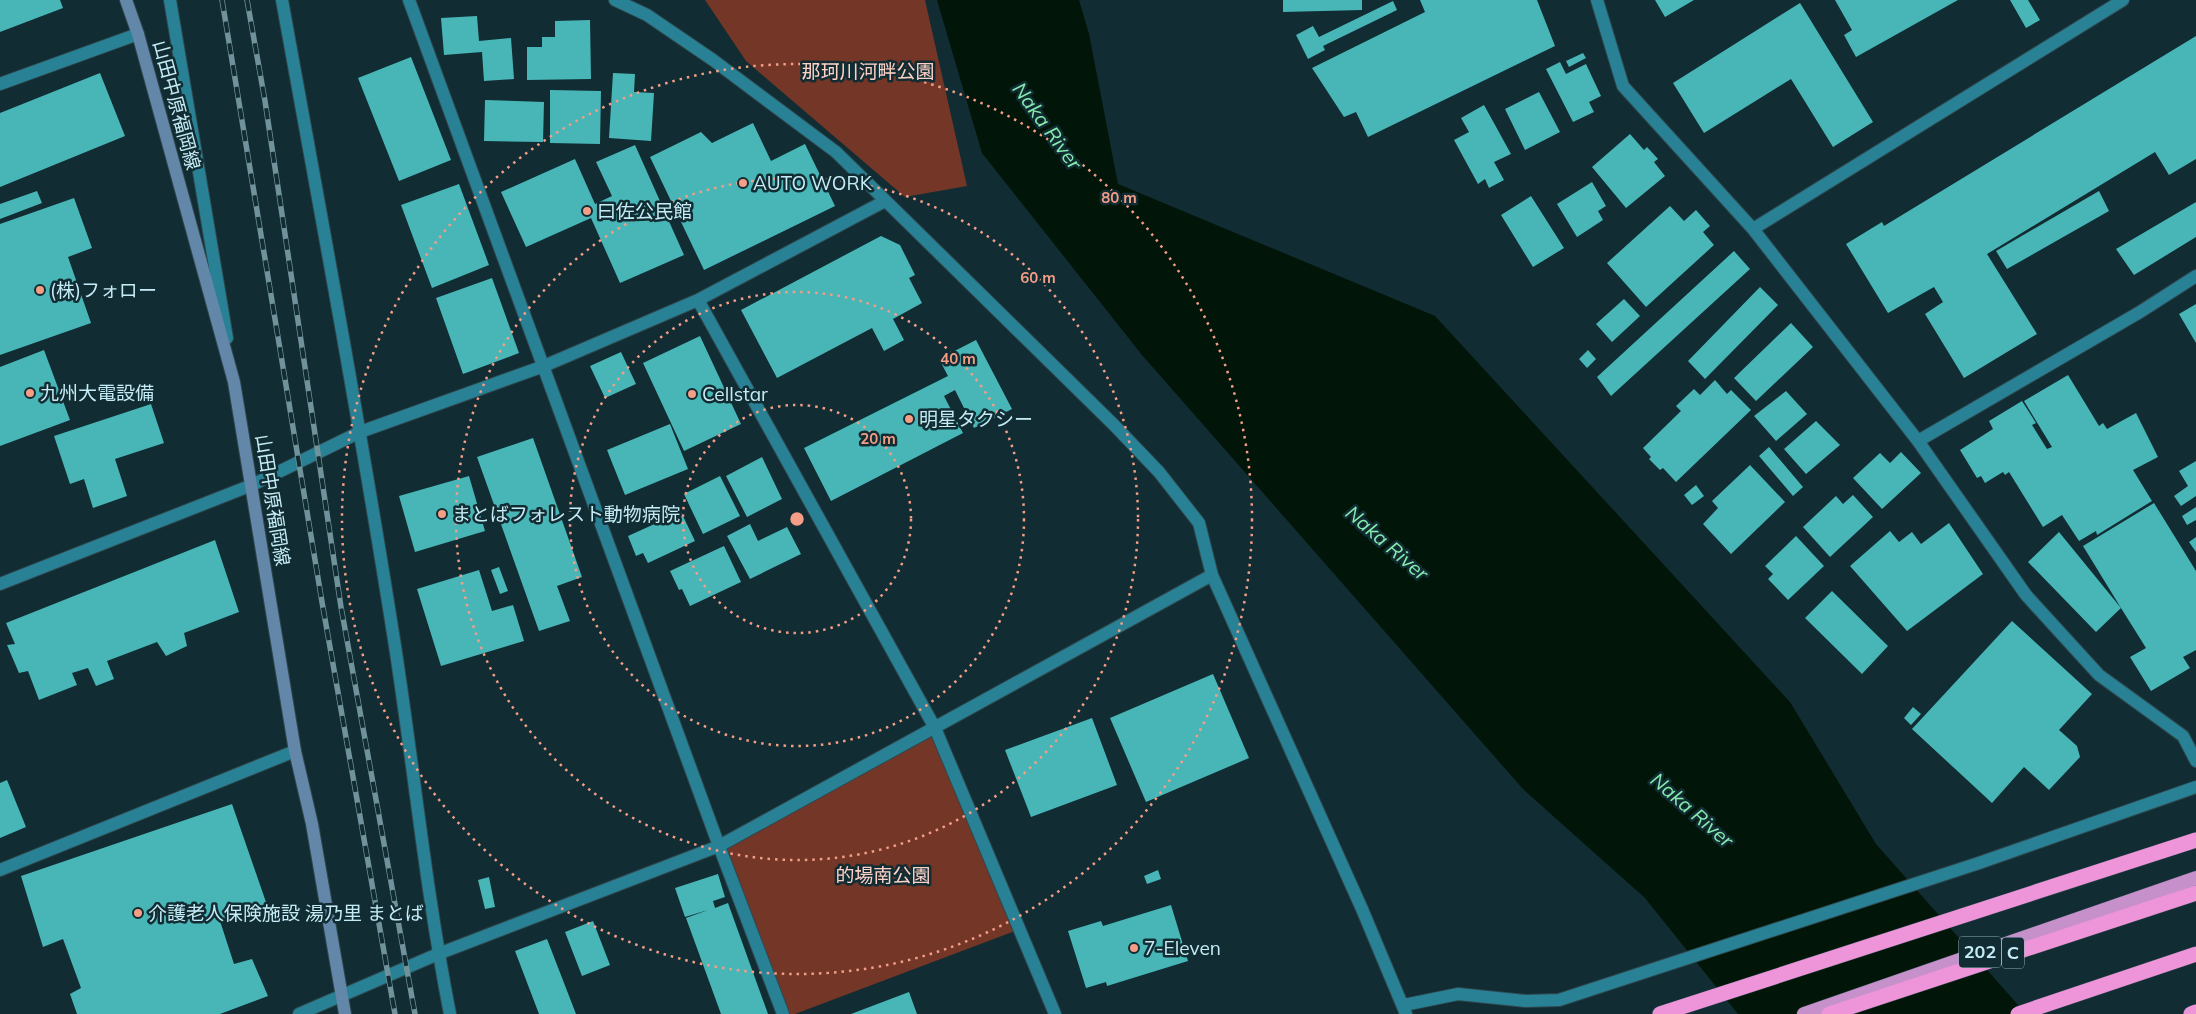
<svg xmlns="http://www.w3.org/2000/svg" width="2196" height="1014" viewBox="0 0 2196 1014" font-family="Mulish,'Noto Sans JP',sans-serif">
  <rect width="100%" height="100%" fill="#112c32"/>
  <path fill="#733627" d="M705,0H925L967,186L905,197L746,61Z
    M932,734L1015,931L795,1014H788L725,849Z"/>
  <path fill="#011508" d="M937,0H1079L1089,34L1118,184L1435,316L1790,702L1876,844L2026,1014H1738L1645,898L1523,789L1142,355L982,153Z"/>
  <path fill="#48b6b7" d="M0,0H60L63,8L0,32Z
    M1283,0H1362V10L1283,12Z
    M1420,0H1537L1555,46L1368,137L1356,112L1344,117L1312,68L1425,12Z
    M1655,0H1694L1665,17Z
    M1835,0H1958L1856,57L1844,35L1852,30Z
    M2010,0H2028L2040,20L2026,28Z
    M1393,1L1397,10L1323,46L1325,50L1308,59L1296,35L1313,26L1319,37Z
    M1800,3L1873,122L1833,147L1791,79L1704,133L1673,83Z
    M477,16L479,41L511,38L514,79L484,81L482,52L444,55L441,18Z
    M590,20L591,79L527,80V47H542V37H555V21Z
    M2196,36V159L2169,175L2155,152L1987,254L2037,334L1964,378L1925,314L1943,302L1934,287L1888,313L1846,244L1882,222L1884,226Z
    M1583,53L1586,58L1569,67L1566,61Z
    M411,57L451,160L399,181L358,78Z
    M1560,62L1566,74L1586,64L1601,96L1589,102L1594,112L1573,122L1546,69Z
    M100,73L125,136L0,187V113Z
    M613,73L635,74L634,92L654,93L651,141L609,138Z
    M550,90L601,91L600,144L550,143Z
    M1539,92L1560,132L1525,150L1505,109Z
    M485,100L544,102L543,142L484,141Z
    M1484,105L1511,154L1494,162L1504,180L1489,188L1485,179L1478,184L1454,140L1469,132L1461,118Z
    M753,123L771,161L805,144L835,206L704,270L650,157L701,132L712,143Z
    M1630,134L1644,150L1647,147L1658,159L1654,162L1665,176L1626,208L1592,167Z
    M635,145L684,255L620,283L591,218L526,247L501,192L575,159L595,204L612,196L596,162Z
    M1592,182L1606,206L1598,211L1603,220L1577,237L1557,204Z
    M459,184L489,265L432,288L401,205Z
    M37,191L42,203L0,219V204Z
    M2099,191L2109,211L2007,269L1996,251Z
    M1531,196L1564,248L1533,267L1501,215Z
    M74,198L92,248L68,257L91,323L0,355V224Z
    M2196,202V237L2134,275L2116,249Z
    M1670,206L1684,221L1696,210L1710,226L1703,232L1714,245L1646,307L1607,263Z
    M881,236L900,245L915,275L909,278L922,303L893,319L904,340L884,351L872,328L777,378L741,310Z
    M1734,251L1750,269L1611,396L1597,377Z
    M492,278L519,353L463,374L436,298Z
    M1760,287L1778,305L1705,379L1688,361Z
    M1624,299L1640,316L1612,342L1596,324Z
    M2196,304V343L2179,314Z
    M1791,323L1813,347L1756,401L1734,378Z
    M700,336L741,424L684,451L643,363Z
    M976,340L1012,409L974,428L955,390L944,396L963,433L831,501L804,448L948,376L939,359Z
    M44,350L70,420L0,446V367Z
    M1588,350L1596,359L1587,368L1579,359Z
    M621,352L636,384L605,398L590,366Z
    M2068,375L2099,426L2103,423L2107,429L2136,413L2158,457L2133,470L2152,501L2097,535L2096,531L2079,541L2062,515L2043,527L2009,472L2005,475L2003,472L1985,483L1981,476L1977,478L1960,450L1993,429L1989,421L2022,401L2036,423L2032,425L2047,449L2052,447L2024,401Z
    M1715,380L1727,394L1731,390L1751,410L1676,482L1663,468L1660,470L1649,459L1651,457L1643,448L1681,411L1676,406L1694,389L1700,395Z
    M1786,391L1807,414L1776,441L1754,416Z
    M151,404L164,443L115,459L127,496L93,508L84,479L70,484L54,436Z
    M1816,421L1840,445L1806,474L1784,449Z
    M670,424L688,469L625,495L607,450Z
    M533,438L582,577L557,586L570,621L539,631L477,457Z
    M1769,447L1803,487L1793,496L1759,456Z
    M1901,452L1921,473L1882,509L1853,478L1880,453L1890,463Z
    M762,457L782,499L747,517L726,476Z
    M2196,461V496L2181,506L2174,496L2188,486L2179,471Z
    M1750,465L1785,502L1731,554L1703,524L1718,508L1712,501Z
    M469,476L485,531L415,552L399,496Z
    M720,476L740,516L703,534L684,494Z
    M1696,485L1704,496L1692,505L1684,495Z
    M1853,495L1873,517L1830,557L1803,527L1836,496L1843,504Z
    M2154,503L2196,571V650L2183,657L2190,668L2151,691L2130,657L2146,648L2121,608L2096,632L2028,562L2059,532L2121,608L2083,546Z
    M2196,507V520L2187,525L2182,516Z
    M681,512L695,541L648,563L643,553L636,556L628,536Z
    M1949,523L1983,574L1907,631L1850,566L1890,531L1899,542L1912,532L1921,544Z
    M750,524L758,541L787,527L801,554L750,579L727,536Z
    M1796,536L1824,566L1788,600L1768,579L1773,574L1765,566Z
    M2196,537V552L2189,542Z
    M215,540L239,612L184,633L187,646L166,656L157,642L107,661L114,679L96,686L88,668L72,673L77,685L39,700L28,671L19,673L7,645L15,644L6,623Z
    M724,546L741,582L690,606L682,589L679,590L670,571Z
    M499,567L508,591L500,594L491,570Z
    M479,570L492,611L513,605L524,641L441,666L417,589Z
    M1832,591L1888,646L1862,674L1805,618Z
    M2012,621L2092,694L2059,730L2077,746L2080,757L2049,790L2024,767L1992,803L1912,729Z
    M1213,674L1249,758L1146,802L1110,718Z
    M1913,707L1921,714L1911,725L1904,718Z
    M1092,718L1117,785L1031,817L1005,750Z
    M7,780L26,827L0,838V783Z
    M232,804L267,905L220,921L234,964L252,959L268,996L220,1014H77L70,994L81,988L63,939L43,947L21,876Z
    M1158,870L1161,879L1147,884L1144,876Z
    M718,874L725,897L713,901L715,908L728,903L768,1014H721L686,918L708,910L685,917L675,888Z
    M489,877L495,907L485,909L478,880Z
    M1171,905L1188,961L1107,986L1106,982L1086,988L1068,931L1101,921L1103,926Z
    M593,921L610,965L582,976L565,932Z
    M547,939L576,1014H539L515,951Z
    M909,992L917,1014H851Z"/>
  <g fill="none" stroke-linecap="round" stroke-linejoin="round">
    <g stroke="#2f484f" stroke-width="14">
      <path id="minor" d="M409,0L719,846L783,1014
        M615,0L647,15L713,60L836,152L1114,425L1159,472L1199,523L1212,575L1362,909L1406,1014
        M1597,0L1623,86L1753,229L1918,441L2026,595L2099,675L2183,736L2196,761
        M0,84L138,34
        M1753,229L2123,0
        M698,300L935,728L1055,1014
        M1918,441L2140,312L2196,276
        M0,584L252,485L360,432L544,366L698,300L885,201
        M0,870L295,751
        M1404,1005L1458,994L1526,1001L1559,1000L1979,863L2196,787
        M299,1014L438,954L719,846L1212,575"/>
    </g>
    <g stroke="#2f484f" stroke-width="14">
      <path id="tertiary" d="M170,0L227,338
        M282,0C321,215 361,430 395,646C414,769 426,892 450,1014"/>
    </g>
    <g stroke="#2f484f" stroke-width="14">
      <path id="secondary" d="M126,0L138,34L234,382L295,751L312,824L345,1014"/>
    </g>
    <g stroke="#2f484f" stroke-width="15">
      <path id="trunk" d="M1804,1014L2196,878"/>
    </g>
    <g stroke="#2f484f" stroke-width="16">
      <path id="motorway" d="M1660,1014L2196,840
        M1829,1014L2196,893
        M2191,1014L2196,1012"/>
    </g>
    <use href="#minor" stroke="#288194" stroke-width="12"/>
    <use href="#tertiary" stroke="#288194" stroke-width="12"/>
    <use href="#secondary" stroke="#6387a9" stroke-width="12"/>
    <use href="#trunk" stroke="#c690cb" stroke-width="14"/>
    <use href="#motorway" stroke="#ee94d9" stroke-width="15"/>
    <g stroke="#70929a" stroke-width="5.5">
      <path id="rail" d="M222,0L322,602L395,1014
        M247,0L265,101L341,607L415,1014"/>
    </g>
    <use href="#rail" stroke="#112c32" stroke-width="4" stroke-dasharray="11" stroke-linecap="butt"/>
    <g stroke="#2f484f" stroke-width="16" stroke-linecap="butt">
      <path id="motorway-bridge" d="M2018,1014L2196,954"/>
    </g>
    <use href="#motorway-bridge" stroke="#ee94d9" stroke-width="15"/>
  </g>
  <g fill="none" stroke="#f49e87" stroke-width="2.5" stroke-dasharray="2.5 5">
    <circle cx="797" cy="519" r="114"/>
    <circle cx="797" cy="519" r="227"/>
    <circle cx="797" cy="519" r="341"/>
    <circle cx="797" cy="519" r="455"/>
  </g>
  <g fill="#f49e87" stroke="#112c32" stroke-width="2">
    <circle cx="743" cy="183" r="5"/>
    <circle cx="587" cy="211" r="5"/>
    <circle cx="40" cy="290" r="5"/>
    <circle cx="30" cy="393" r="5"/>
    <circle cx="692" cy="394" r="5"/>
    <circle cx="909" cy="419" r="5"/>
    <circle cx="442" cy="514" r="5"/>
    <circle cx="138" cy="913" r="5"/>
    <circle cx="1134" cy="948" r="5"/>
  </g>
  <g text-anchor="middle" stroke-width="5" stroke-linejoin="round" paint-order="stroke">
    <g fill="#112c32" stroke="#8fb2bb" stroke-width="1">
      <rect x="1959" y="936.5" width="42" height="31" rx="4"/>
      <rect x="2002" y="937.5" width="22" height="31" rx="4"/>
    </g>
    <g font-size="18" font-weight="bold" fill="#c5ecf6">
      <text x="1980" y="958">202</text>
      <text x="2013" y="959">C</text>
    </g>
    <g font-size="19" fill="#fed2c7" stroke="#112c32">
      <text x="868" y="78">那珂川河畔公園</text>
      <text x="883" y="882">的場南公園</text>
    </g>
    <g font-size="19" fill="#c5ecf6" stroke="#112c32">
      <text transform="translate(177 105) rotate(75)" y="7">山田中原福岡線</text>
      <text transform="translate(273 500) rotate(81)" y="7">山田中原福岡線</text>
    </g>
    <g font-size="19" fill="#c5ecf6" stroke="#112c32" text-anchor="start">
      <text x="753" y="190">AUTO WORK</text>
      <text x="597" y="218">曰佐公民館</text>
      <text x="50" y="297">(株)フォロー</text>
      <text x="40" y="400">九州大電設備</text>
      <text x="702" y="401">Cellstar</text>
      <text x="919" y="426">明星タクシー</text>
      <text x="452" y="521">まとばフォレスト動物病院</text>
      <text x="148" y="920">介護老人保険施設 湯乃里 まとば</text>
      <text x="1144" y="955">7-Eleven</text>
    </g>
    <g font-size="20" font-style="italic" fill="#87ecae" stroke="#112c32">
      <text transform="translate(1047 126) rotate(54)" y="7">Naka River</text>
      <text transform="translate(1387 543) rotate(41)" y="7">Naka River</text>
      <text transform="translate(1692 810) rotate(41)" y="7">Naka River</text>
    </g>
  </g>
  <circle cx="797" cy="519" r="8" fill="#f49e87" stroke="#112c32" stroke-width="2.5"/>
  <g font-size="15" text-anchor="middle" font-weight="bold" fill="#f49e87" stroke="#112c32" stroke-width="5" stroke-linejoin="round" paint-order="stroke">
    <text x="1119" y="203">80 m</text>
    <text x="1038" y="283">60 m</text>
    <text x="958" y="364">40 m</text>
    <text x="878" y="444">20 m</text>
  </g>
</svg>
